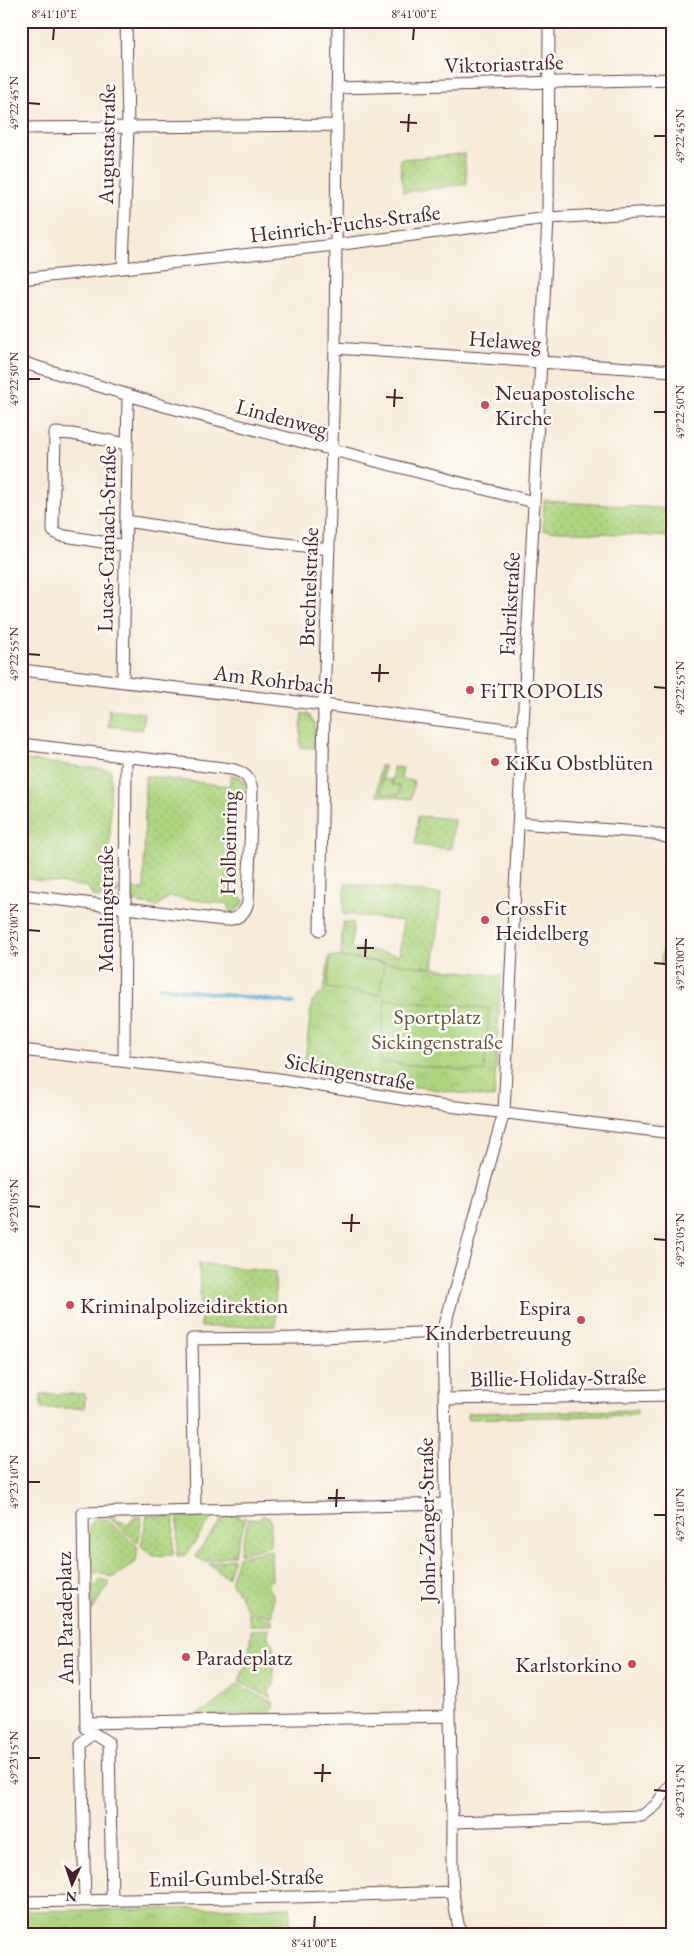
<svg xmlns="http://www.w3.org/2000/svg" width="694" height="1956" viewBox="0 0 694 1956" font-family="'EB Garamond',serif">
  <defs>
    <pattern id="grass-dots" width="8" height="8" patternUnits="userSpaceOnUse" patternTransform="scale(1.25)"><rect width="8" height="8" fill="#aed580"/><path d="M2 2h.1M6 6h.1" fill="none" stroke="#97b66f" stroke-width="1.8" stroke-linecap="round"/></pattern>
    <pattern id="park-crowns" width="20" height="18" patternUnits="userSpaceOnUse" patternTransform="scale(1.25)"><rect width="20" height="18" fill="#aed580"/><path d="M2 6a3 3 0 1 1 6 0M12 15a3 3 0 1 1 6 0" fill="none" stroke="#97b66f"/></pattern>
  </defs>
  <rect width="100%" height="100%" fill="#fdfcf7"/>
  <filter id="ink" filterUnits="userSpaceOnUse"><feTurbulence type="fractalNoise" baseFrequency=".02" numOctaves="2"/><feDisplacementMap in="SourceGraphic" scale="10" xChannelSelector="R" yChannelSelector="G"/><feConvolveMatrix kernelMatrix="1 2 1 2 8 2 1 2 1" color-interpolation-filters="sRGB"/></filter>
  <filter id="wash" filterUnits="userSpaceOnUse"><feTurbulence type="fractalNoise" baseFrequency=".0096" numOctaves="4" result="noise"/><feDisplacementMap in="SourceGraphic" scale="20" xChannelSelector="R" yChannelSelector="G"/><feGaussianBlur stdDeviation="1.12" result="paint"/><feColorMatrix in="noise" values="0 0 0 0 0 0 0 0 0 0 0 0 0 0 0 0 0 1.4 0 .05"/><feComposite in="paint" operator="in"/></filter>
  <g filter="url(#wash)">
    <rect width="100%" height="100%" fill="#f7ebd8"/>
    <path fill="url(#grass-dots)" stroke="#7c7a56" d="M464,154L467,184L403,192L400,159Z
      M544,501L673,509V537L543,530Z
      M302,713L308,714L315,723L314,748L300,747Z
      M21,749H26L25,760L111,770L109,887L118,888V893C109,900 104,898 93,897L88,887L28,879L21,872Z
      M380,766H384L381,793L392,785L393,767L403,768L401,779L414,781L411,799L377,795Z
      M231,775L241,777L244,783L245,790L235,796L233,891L244,900C241,907 237,911 230,913L229,904L169,897L157,906L137,903L133,900V889H144L145,776L229,786Z
      M418,816L454,819L451,849L415,845Z
      M345,883L441,894L433,968L341,957L343,922L354,923L351,948L399,955L403,921L343,914Z
      M199,1263L275,1272L276,1326L201,1327Z
      M41,1394H85V1408H41Z
      M637,1410V1415L467,1419L468,1413Z
      M225,1515H238L239,1519L246,1518L234,1555L205,1562L195,1556Z
      M263,1515L269,1517L271,1523L270,1546L239,1554L249,1518L260,1519Z
      M147,1516H174L173,1555L153,1556L141,1546Z
      M178,1516H213L186,1555L177,1556Z
      M108,1517H114L118,1521L129,1524L135,1517H142L138,1543Z
      M96,1518L107,1520L138,1547L136,1562L114,1577L89,1571L90,1525Z
      M271,1550L272,1580L268,1584V1588L273,1595L272,1617L247,1610L240,1595L230,1582L238,1557Z
      M234,1558L227,1578L209,1564Z
      M101,1579L110,1582L92,1611L91,1587L97,1585Z
      M248,1613L272,1620V1625H250Z
      M269,1629C267,1637 267,1639 273,1644V1653L246,1662L249,1652L251,1630Z
      M273,1656L274,1685C269,1689 268,1692 271,1698L239,1681L245,1666Z
      M237,1684L274,1703L272,1711L262,1714L195,1715C212,1707 224,1698 237,1684Z"/>
    <path fill="url(#park-crowns)" stroke="#7c7a56" d="M382,779L392,780V785L400,786L399,795L381,793Z
      M664,934L673,935V966L661,965Z
      M329,956L501,976L494,1098L313,1072V1069L304,1068L312,1001L324,991Z
      M290,1907L291,1935H21V1911Z"/>
    <path fill="#aed580" stroke="#7c7a56" d="M109,709L144,713L142,730L108,726Z
      M331,956L384,963L380,995L327,988Z
      M385,999L489,1008L484,1072L380,1062Z"/>
    <g fill="none" stroke-linecap="round" stroke-linejoin="round">
      <path stroke="#54abd1" stroke-width="4" d="M160,987L293,1003"/>
    </g>
  </g>
  <g filter="url(#ink)">
    <g fill="none" stroke-linecap="round" stroke-linejoin="round">
      <g stroke="#643e45" stroke-width="13">
        <path id="minor" d="M337,88L673,79
          M21,128L337,125
          M123,267L128,128L126,21
          M21,279L335,245L548,218L673,211
          M335,348L673,371
          M21,362L164,406L534,502
          M126,521L227,537L329,549
          M126,546L59,535L53,531L55,433L72,434L127,444
          M21,670L324,705L522,731
          M123,682L128,396
          M21,744L231,769C244,772 250,777 252,790L248,902C245,915 236,920 223,920L21,895
          M519,823L652,833L673,839
          M320,930L324,705L335,348L338,21
          M21,1050L272,1078L432,1104L673,1133
          M124,1060L126,757
          M444,1399L673,1395
          M195,1509L192,1339L296,1338L443,1332
          M86,1723L450,1716
          M93,1733L86,1728L83,1513L446,1504
          M452,1822L642,1816L656,1805L673,1781
          M85,1900L81,1745L93,1733L109,1743L112,1900
          M21,1902L295,1897L452,1892
          M461,1935C450,1898 452,1861 452,1822L443,1332L504,1112L548,218L549,21"/>
      </g>
      <use href="#minor" stroke="#fff" stroke-width="11"/>
    </g>
  </g>
  <path fill="none" stroke="#4a1f2b" stroke-width="2" d="M53,40L54,28M413,40L414,28M28,103L40,104M400,122L417,123M408,132L409,114M654,136H666M28,379H40M386,397L403,398M394,407L395,389M654,412H666M28,654L40,655M371,673H389M379,682L380,664M654,687L666,688M28,930L40,931M357,948H374M365,957L366,939M654,963L666,964M28,1206L40,1207M342,1223H360M351,1232L352,1214M654,1239L666,1240M28,1482H40M328,1498H345M336,1507L337,1489M654,1515H666M28,1758H40M314,1773H331M322,1782L323,1764M654,1790L666,1791M314,1928L315,1916"/>
  <g fill="#d1495b" stroke="#fdfcf7" stroke-width="2">
    <circle cx="485" cy="405" r="5"/>
    <circle cx="470" cy="690" r="5"/>
    <circle cx="495" cy="762" r="5"/>
    <circle cx="485" cy="920" r="5"/>
    <circle cx="70" cy="1305" r="5"/>
    <circle cx="581" cy="1320" r="5"/>
    <circle cx="186" cy="1657" r="5"/>
    <circle cx="632" cy="1664" r="5"/>
  </g>
  <g text-anchor="middle" stroke-width="5" stroke-linejoin="round" paint-order="stroke">
    <g font-size="22" fill="#4a1f2b" stroke="#fdfcf7">
      <text transform="translate(504 63) rotate(-2)" y="8">Viktoriastraße</text>
      <text transform="translate(106 144) rotate(-89)" y="8">Augustastraße</text>
      <text transform="translate(345 223) rotate(-7)" y="8">Heinrich-Fuchs-Straße</text>
      <text transform="translate(505 340) rotate(4)" y="8">Helaweg</text>
      <text transform="translate(282 417) rotate(15)" y="8">Lindenweg</text>
      <text transform="translate(106 539) rotate(-89)" y="8">Lucas-Cranach-Straße</text>
      <text transform="translate(308 587) rotate(-88)" y="8">Brechtelstraße</text>
      <text transform="translate(509 604) rotate(-87)" y="8">Fabrikstraße</text>
      <text transform="translate(274 679) rotate(7)" y="8">Am Rohrbach</text>
      <text transform="translate(228 843) rotate(-89)" y="8">Holbeinring</text>
      <text transform="translate(105 909) rotate(-90)" y="8">Memlingstraße</text>
      <text transform="translate(350 1071) rotate(10)" y="8">Sickingenstraße</text>
      <text transform="translate(558 1377) rotate(-1)" y="8">Billie-Holiday-Straße</text>
      <text transform="translate(426 1520) rotate(-91)" y="8">John-Zenger-Straße</text>
      <text transform="translate(64 1618) rotate(-91)" y="8">Am Paradeplatz</text>
      <text transform="translate(236 1877) rotate(-1)" y="8">Emil-Gumbel-Straße</text>
    </g>
    <g font-size="22" fill="#4a1f2b" stroke="#fdfcf7" text-anchor="start">
      <text x="495" y="400">Neuapostolische<tspan x="495" dy="25">Kirche</tspan></text>
      <text x="480" y="698">FiTROPOLIS</text>
      <text x="505" y="770">KiKu Obstblüten</text>
      <text x="495" y="915">CrossFit<tspan x="495" dy="25">Heidelberg</tspan></text>
      <text x="80" y="1313">Kriminalpolizeidirektion</text>
      <text x="571" y="1315" text-anchor="end">Espira<tspan x="571" dy="25">Kinderbetreuung</tspan></text>
      <text x="196" y="1665">Paradeplatz</text>
      <text x="622" y="1672" text-anchor="end">Karlstorkino</text>
    </g>
    <g font-size="22" fill="#685644" stroke="#fdfcf7">
      <text x="437" y="1024">Sportplatz<tspan x="437" dy="25">Sickingenstraße</tspan></text>
    </g>
  </g>
  <rect width="694" height="1956" fill="none" stroke="#fdfcf7" stroke-width="55"/>
  <g transform="translate(72 1884) rotate(183)" stroke="#fdfcf7" stroke-width="4" paint-order="stroke">
  <path d="M0-4L9 19L0 12L-9 19Z" fill="#4a1f2b"/>
  <text y="-8" font-size="14" font-weight="bold" text-anchor="middle" fill="#4a1f2b">N</text>
  </g>
  <rect x="28" y="28" width="638" height="1900" fill="none" stroke="#4a1f2b" stroke-width="2"/>
  <g font-size="12" text-anchor="middle" fill="#4a1f2b">
    <text x="54" y="18">8°41'10"E</text>
    <text x="414" y="18">8°41'00"E</text>
    <text transform="translate(14 103) rotate(-90)" y="4">49°22'45"N</text>
    <text transform="translate(680 136) rotate(-90)" y="4">49°22'45"N</text>
    <text transform="translate(14 379) rotate(-90)" y="4">49°22'50"N</text>
    <text transform="translate(680 412) rotate(-90)" y="4">49°22'50"N</text>
    <text transform="translate(14 654) rotate(-90)" y="4">49°22'55"N</text>
    <text transform="translate(680 688) rotate(-90)" y="4">49°22'55"N</text>
    <text transform="translate(14 930) rotate(-90)" y="4">49°23'00"N</text>
    <text transform="translate(680 964) rotate(-90)" y="4">49°23'00"N</text>
    <text transform="translate(14 1206) rotate(-90)" y="4">49°23'05"N</text>
    <text transform="translate(680 1240) rotate(-90)" y="4">49°23'05"N</text>
    <text transform="translate(14 1482) rotate(-90)" y="4">49°23'10"N</text>
    <text transform="translate(680 1515) rotate(-90)" y="4">49°23'10"N</text>
    <text transform="translate(14 1758) rotate(-90)" y="4">49°23'15"N</text>
    <text transform="translate(680 1791) rotate(-90)" y="4">49°23'15"N</text>
    <text x="314" y="1947">8°41'00"E</text>
  </g>
</svg>
